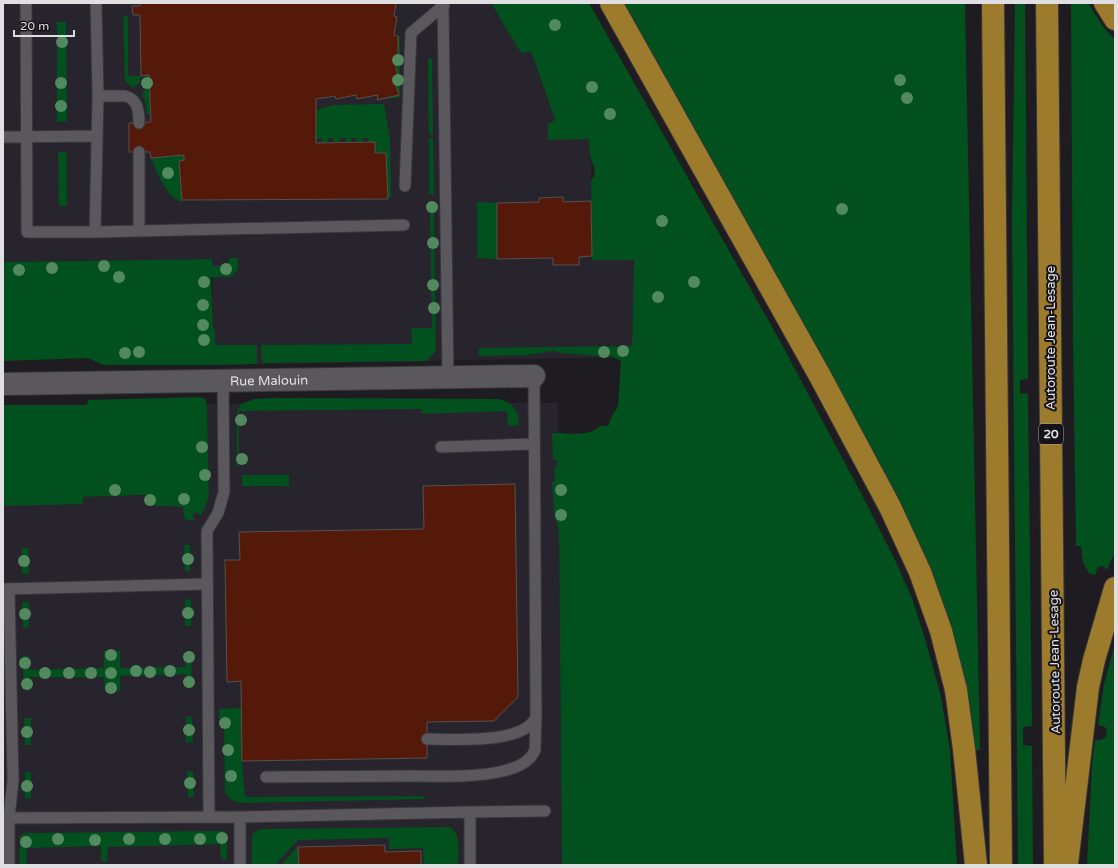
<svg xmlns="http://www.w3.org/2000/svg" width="1118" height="868" viewBox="0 0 1118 868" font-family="'Varela Round',sans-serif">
  <rect width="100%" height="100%" fill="#1e1c20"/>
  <path fill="#28242e" d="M3,3H491L521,52L531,51L555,121L589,139L591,158L592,256L634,259L632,357L213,365L212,259L3,262Z
    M278,398L499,399L511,403H558L562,865H3V499L209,494L207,404H241L255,399Z"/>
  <path fill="#02501e" d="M491,3H589L780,341L862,495L895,560L912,598L926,642L941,697L950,750L957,865H562L559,532L554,513L552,482L555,481L554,467H557V460H553L552,433C568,432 588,438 600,426H608L611,418L618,406L621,361L613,357L561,353L553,351L527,355L479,356V348L632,346L634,260H592L591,180C598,174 593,166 591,159C589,152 589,145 589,139L548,140V124L555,120L531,51L521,53Z
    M624,3H965L980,750H976L971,711L962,675L958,655L945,610L733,199Z
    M1015,3H1025L1028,379L1020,380V393L1028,394L1032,726L1023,727V745L1032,746L1033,865H1018L1012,218Z
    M1071,3H1088L1104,28L1115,40V552L1107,570L1103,566L1098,567L1095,575L1089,573L1083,563L1081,546H1076L1073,343Z
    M123,16H128V76H141L139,83L133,88L125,81Z
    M57,22H66L67,121L57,122Z
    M398,36H400V97L377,100L399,95L394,78L398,76L394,58L398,57Z
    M428,58H432L433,135H429Z
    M146,75H149L150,114H147L145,101L142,95L145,89Z
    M384,104L390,139L391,196L388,199L375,153V142H368V138H363V141L356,142V139L352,138L351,142H346V138L339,139L340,143H334L333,138H328V143H322V139H316V110L333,105Z
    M429,138H433L434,194H429Z
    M58,152H67V206H59Z
    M184,155V160L179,161L182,202C167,199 156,171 151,158Z
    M477,202L497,203V259L477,258Z
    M430,212H434L436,351L426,361L262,363L261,345L412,344L411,328H432Z
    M229,258H238V269L231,277H211L213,329L215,330V345H257V364L213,365H103L88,358L3,361V262L212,259V266H228Z
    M200,397L205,399L207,404L209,494L205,508L200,516L197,512L192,515L195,520H187L184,517L183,507L146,505L147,495L83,497V504L3,506V512V405H87L88,400Z
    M278,398L499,399C513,404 519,410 519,425L508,426L507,411L422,414L421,409L239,411V466H237V412L241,404L255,399Z
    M242,475H289V486H242Z
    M184,545H190V571H185Z
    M22,548H28L29,574H22Z
    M191,599V626H185V600Z
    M22,602H29V627L23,628Z
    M1115,644V865H1087L1092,765L1095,740H1101L1106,737L1107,732L1105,727L1098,725L1104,684Z
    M104,651H120V668L186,667V654H191L192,688H186V674L120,676V691L105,692L104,677H30V690H24L23,656L29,657V670L104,668Z
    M241,708L242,761L245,797L426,796L423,799L241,803C233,801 229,799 225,792L224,718H219V709Z
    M186,716L192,717L193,742L186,743Z
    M24,718H31V745H25Z
    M187,771H193L194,797H188Z
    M25,772H31V799L25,798Z
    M449,827C462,832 458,853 458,865H424L423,848L389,849V838L298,840L275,865H252V835L256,831L261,829Z
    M223,831L226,834L227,836V858L225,860L221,858L220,844L108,847L107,862L101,861V846L27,848L26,865L19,864L20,837L22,834L26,833Z
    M298,847L299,865H281L295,849Z"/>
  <path fill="#551909" stroke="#56514f" d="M140,3H396L394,16L397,17L394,35L398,36V57L394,58L398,76L394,78L399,95L377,100L378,95L357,99L356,95L336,99L335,96L316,99V143L375,142V153H386L388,199L182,200L179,161L184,160V155L151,158L150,152H129V123L151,122L149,75L141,76L140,15H133L132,6H140Z
    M563,197V202L591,201L592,256L579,257V265H553V258L497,259V203L539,202V198Z
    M515,484L518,697L494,721L427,722V758L242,761L241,681L227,682L225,560H240L239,532L424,529L423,486Z
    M385,845V852L421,851V865H299L298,847Z"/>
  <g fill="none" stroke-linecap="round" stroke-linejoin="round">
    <g stroke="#383739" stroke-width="13">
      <path id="lane" d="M26,3L27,232H95L98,96L96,3
        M443,3L448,377
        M98,96H125C138,99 139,112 139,123
        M3,137L97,136
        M405,186L411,33L444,5
        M139,231V152
        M95,232L404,225
        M441,447L534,444
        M3,589L207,584
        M9,589L13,780L9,818V865
        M427,739C452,739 524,745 536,717L534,376
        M266,777C315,777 364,776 412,776C442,776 474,778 503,771C516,768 530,763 535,750L536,718
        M470,812L545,811
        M209,817L207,531L218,513L224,492L223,380
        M3,818L240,817L470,812V865
        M240,865V817"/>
    </g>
    <g stroke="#383739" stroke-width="24">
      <g id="street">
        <path id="s1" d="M3,384L534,376"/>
      </g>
    </g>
    <g stroke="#383739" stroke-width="24">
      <path id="highway" d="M611,3L820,376L890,507L920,572L941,631L956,690L964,749L976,865
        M993,3L1001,865
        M1047,3L1055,865
        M1105,3L1115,19
        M1067,864L1088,687L1094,660L1115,588"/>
    </g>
    <use href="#lane" stroke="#5a585d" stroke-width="11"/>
    <use href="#street" stroke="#5a585d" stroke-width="22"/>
    <use href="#highway" stroke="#9c7b2c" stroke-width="22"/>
  </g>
  <g fill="#53895f">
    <circle cx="555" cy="25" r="6"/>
    <circle cx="62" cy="42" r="6"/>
    <circle cx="398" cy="60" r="6"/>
    <circle cx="398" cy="80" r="6"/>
    <circle cx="900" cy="80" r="6"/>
    <circle cx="61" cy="83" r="6"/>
    <circle cx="147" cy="83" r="6"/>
    <circle cx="592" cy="87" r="6"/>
    <circle cx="907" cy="98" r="6"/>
    <circle cx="61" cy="106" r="6"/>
    <circle cx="610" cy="114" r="6"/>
    <circle cx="168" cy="173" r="6"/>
    <circle cx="432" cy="207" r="6"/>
    <circle cx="842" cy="209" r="6"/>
    <circle cx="662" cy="221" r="6"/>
    <circle cx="433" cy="243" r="6"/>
    <circle cx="104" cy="266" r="6"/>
    <circle cx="52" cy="268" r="6"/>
    <circle cx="226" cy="269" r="6"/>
    <circle cx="19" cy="270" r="6"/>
    <circle cx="119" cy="277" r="6"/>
    <circle cx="204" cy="282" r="6"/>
    <circle cx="694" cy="282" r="6"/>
    <circle cx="433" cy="285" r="6"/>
    <circle cx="658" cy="297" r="6"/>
    <circle cx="203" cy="305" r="6"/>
    <circle cx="434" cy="308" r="6"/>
    <circle cx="203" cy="325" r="6"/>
    <circle cx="204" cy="340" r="6"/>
    <circle cx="623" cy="351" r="6"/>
    <circle cx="139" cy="352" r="6"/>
    <circle cx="604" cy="352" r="6"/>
    <circle cx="125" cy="353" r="6"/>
    <circle cx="241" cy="420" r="6"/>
    <circle cx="202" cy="447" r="6"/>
    <circle cx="242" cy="459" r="6"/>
    <circle cx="205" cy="475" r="6"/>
    <circle cx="115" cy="490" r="6"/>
    <circle cx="561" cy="490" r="6"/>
    <circle cx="184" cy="499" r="6"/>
    <circle cx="150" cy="500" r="6"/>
    <circle cx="561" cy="515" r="6"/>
    <circle cx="188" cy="559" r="6"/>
    <circle cx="24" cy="561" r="6"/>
    <circle cx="188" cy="613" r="6"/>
    <circle cx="25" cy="614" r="6"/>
    <circle cx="111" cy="655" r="6"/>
    <circle cx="189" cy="657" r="6"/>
    <circle cx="25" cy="663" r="6"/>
    <circle cx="136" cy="671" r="6"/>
    <circle cx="170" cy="671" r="6"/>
    <circle cx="150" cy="672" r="6"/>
    <circle cx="45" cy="673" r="6"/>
    <circle cx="69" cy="673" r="6"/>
    <circle cx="91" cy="673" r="6"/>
    <circle cx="111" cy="673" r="6"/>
    <circle cx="189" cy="682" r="6"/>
    <circle cx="27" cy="684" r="6"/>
    <circle cx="111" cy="688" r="6"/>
    <circle cx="225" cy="723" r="6"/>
    <circle cx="189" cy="730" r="6"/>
    <circle cx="27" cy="732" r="6"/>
    <circle cx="228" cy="750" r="6"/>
    <circle cx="231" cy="776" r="6"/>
    <circle cx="190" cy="783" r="6"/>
    <circle cx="27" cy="786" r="6"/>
    <circle cx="222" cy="838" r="6"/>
    <circle cx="58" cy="839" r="6"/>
    <circle cx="129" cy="839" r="6"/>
    <circle cx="165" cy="839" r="6"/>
    <circle cx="200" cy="839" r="6"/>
    <circle cx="95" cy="840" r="6"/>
    <circle cx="26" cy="842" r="6"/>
  </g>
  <g text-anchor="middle" stroke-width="4" stroke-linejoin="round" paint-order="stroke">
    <rect fill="#151317" stroke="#a3a2a4" stroke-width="1" x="1039" y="424" width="24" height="20" rx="3"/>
    <g font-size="12" font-weight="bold" fill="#e0dfe1">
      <text x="1051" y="438">20</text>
    </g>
    <g font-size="13" fill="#e0dfe1" stroke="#151317">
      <text transform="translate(1050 338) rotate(-90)" y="5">Autoroute Jean-Lesage</text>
      <text dy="5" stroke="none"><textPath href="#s1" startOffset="266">Rue Malouin</textPath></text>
      <text transform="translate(1054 662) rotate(-91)" y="5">Autoroute Jean-Lesage</text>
    </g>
  </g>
  <rect width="1118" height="868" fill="none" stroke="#e0dfe1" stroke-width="8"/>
  <path d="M14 30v6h60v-6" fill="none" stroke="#e0dfe1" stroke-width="2"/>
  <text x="20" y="30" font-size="12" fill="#e0dfe1" stroke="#151317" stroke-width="3" paint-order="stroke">20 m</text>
</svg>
